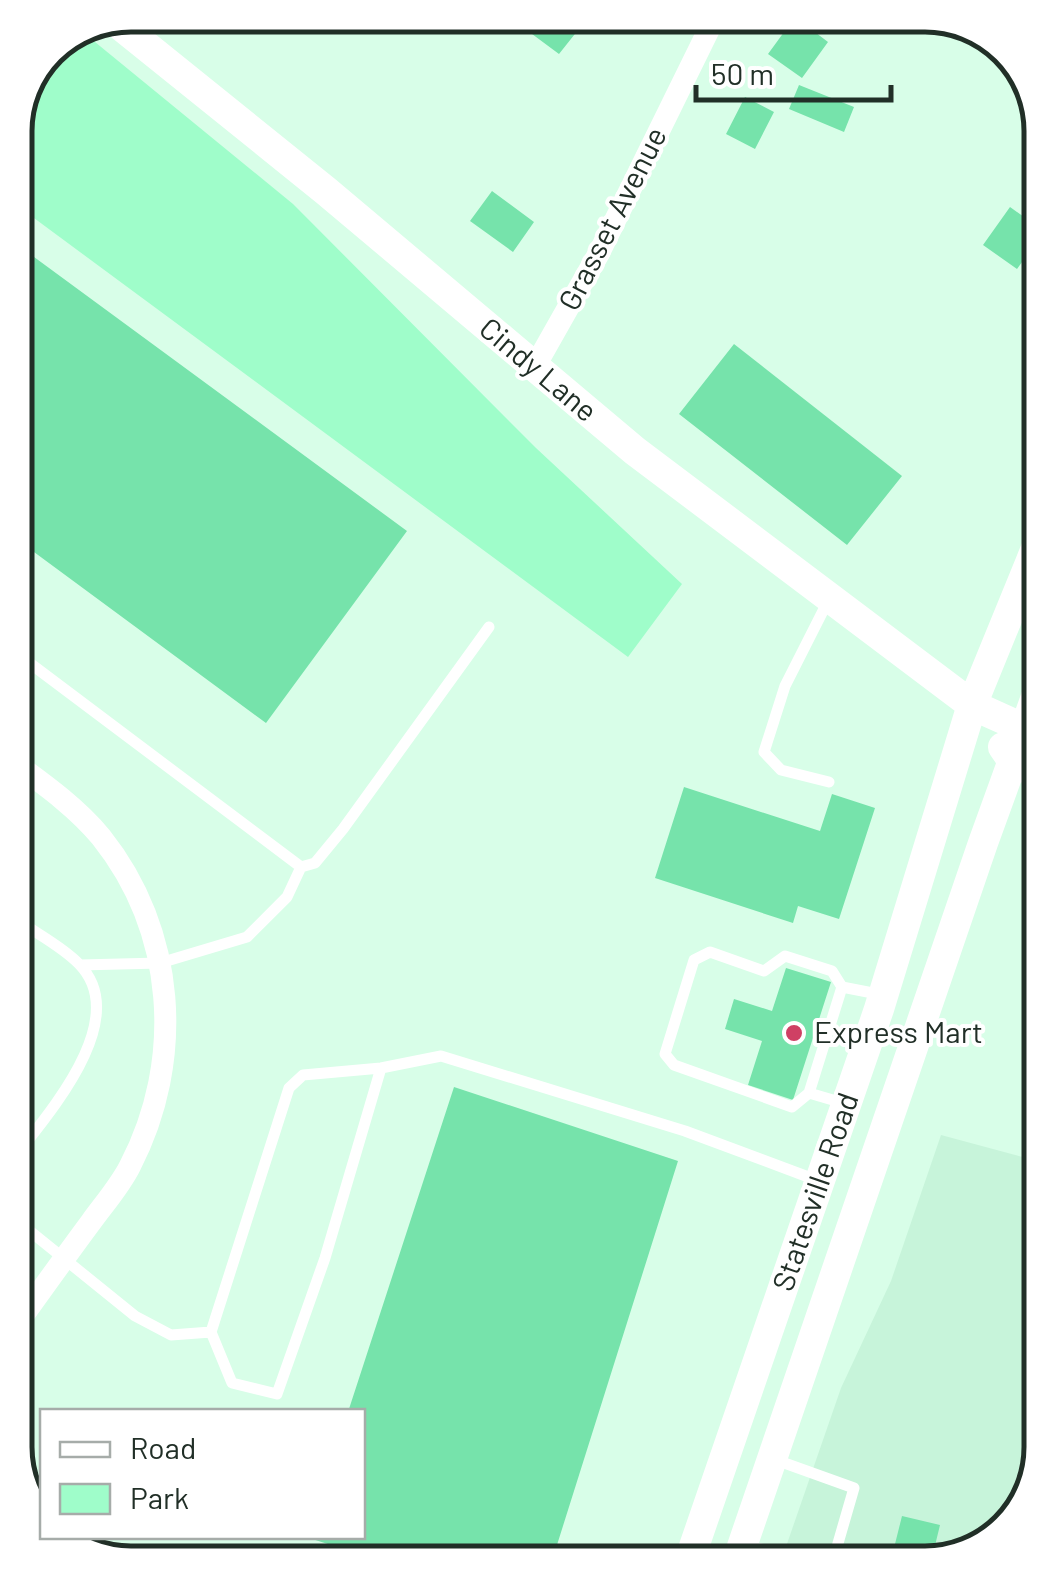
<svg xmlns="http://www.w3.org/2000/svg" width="1056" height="1579" viewBox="0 0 1056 1579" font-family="Barlow,sans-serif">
  <rect width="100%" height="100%" fill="#d8fee8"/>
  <path fill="#c7f4da" d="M941,1135L1041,1162V1448L1025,1506L982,1549L925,1564H780L841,1388L891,1281Z"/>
  <path fill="#9ffdca" d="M84,33L293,204L536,448L682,584L628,657L15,204V123L54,44Z"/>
  <path fill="#76e3ab" d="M547,15H590L559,54L532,34Z
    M795,17L828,42L802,78L768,54Z
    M799,85L854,107L844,132L789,109Z
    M745,97L774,112L755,149L726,134Z
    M492,191L534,222L513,252L470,221Z
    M1010,207L1041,229V236L1017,269L983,245Z
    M15,243L407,531L266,723L15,538Z
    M734,344L902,476L847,545L679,414Z
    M684,787L820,831L832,794L875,808L839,919L798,906L793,923L655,878Z
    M786,968L831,982L793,1100L748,1085L762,1041L725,1029L734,999L772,1011Z
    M454,1087L678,1161L551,1564H390L306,1537L362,1536V1412H348Z
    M902,1516L940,1525L931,1562L890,1564Z"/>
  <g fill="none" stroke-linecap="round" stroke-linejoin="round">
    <path stroke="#fff" stroke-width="11" d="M829,599L785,686L764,752L781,770L829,782
      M15,652L301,867L315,863L343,829L489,627
      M80,965L160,963L247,937L287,897L301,867
      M842,987L832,971L785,956L764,971L710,952L694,960L665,1054L674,1065L792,1107L809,1093L842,987L883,995
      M381,1068L325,1258L277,1394L232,1383L211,1332L289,1088L303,1075L381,1068L441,1056L685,1131L819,1181
      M809,1093L843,1103
      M15,1157C48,1114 133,1019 79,964C62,946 35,933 15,918
      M15,1219L135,1316L171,1335L211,1332
      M776,1460L854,1488L832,1564
      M745,1545L823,1564"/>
    <path stroke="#fff" stroke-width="22" d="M137,39L149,15
      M534,368L599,253L716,15
      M15,1327C40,1292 65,1257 91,1222C104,1204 120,1186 130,1166C185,1060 176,931 101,837C77,808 45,785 15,763"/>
    <path stroke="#fff" stroke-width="30" d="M115,21L326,191L635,451L972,705L1041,736
      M1003,747L1012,760L1041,776
      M688,1564L879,1009L972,705L1041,536
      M736,1564L983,843L1041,683"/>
  </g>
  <circle fill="#cf4064" stroke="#fff" stroke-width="4" cx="794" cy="1033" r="10"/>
  <g text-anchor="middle" stroke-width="8" stroke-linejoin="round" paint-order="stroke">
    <g font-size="30" fill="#212f27" stroke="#fff">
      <text transform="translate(613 219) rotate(-63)" y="10">Grasset Avenue</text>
      <text transform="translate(538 370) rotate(40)" y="10">Cindy Lane</text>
      <text transform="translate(816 1192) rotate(-71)" y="10">Statesville Road</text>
    </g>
    <g font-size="30" fill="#212f27" stroke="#fff" text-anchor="start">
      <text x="814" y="1043">Express Mart</text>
    </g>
  </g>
  <path d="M0 0H1056V1579H0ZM131 32H925A99 99 0 0 1 1024 131V1447A99 99 0 0 1 925 1546H131A99 99 0 0 1 32 1447V131A99 99 0 0 1 131 32Z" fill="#fff" fill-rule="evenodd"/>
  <path fill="none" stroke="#212f27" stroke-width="5" d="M131 32H925A99 99 0 0 1 1024 131V1447A99 99 0 0 1 925 1546H131A99 99 0 0 1 32 1447V131A99 99 0 0 1 131 32Z"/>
  <rect x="40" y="1409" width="325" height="130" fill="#ffffff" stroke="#a6aca9" stroke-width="2.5"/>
  <rect x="60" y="1442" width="50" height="15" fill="#ffffff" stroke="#a6aca9" stroke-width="2.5"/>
  <text x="130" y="1459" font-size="30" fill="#212f27">Road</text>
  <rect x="60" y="1484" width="50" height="30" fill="#9ffdca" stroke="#a6aca9" stroke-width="2.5"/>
  <text x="130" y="1509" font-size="30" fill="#212f27">Park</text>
  <path d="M696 85v15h195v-15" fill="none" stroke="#212f27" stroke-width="5"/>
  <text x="711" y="85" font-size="30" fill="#212f27" stroke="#ffffff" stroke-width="8" paint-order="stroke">50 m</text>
</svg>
